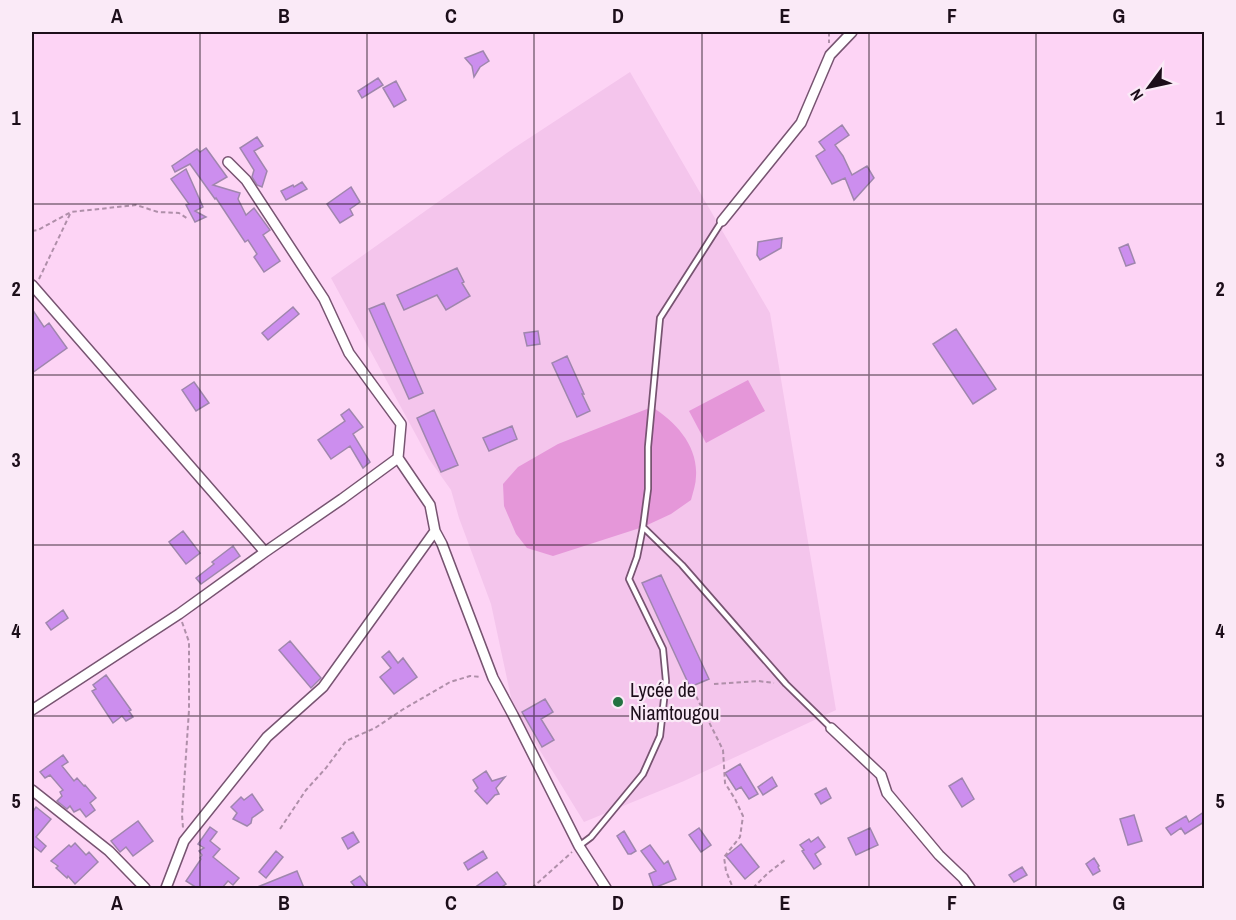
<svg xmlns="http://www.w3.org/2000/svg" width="1236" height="920" viewBox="0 0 1236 920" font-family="'Archivo Narrow',sans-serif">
  <rect width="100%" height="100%" fill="#fdd4f5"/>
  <path fill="#f4c5ec" d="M630,72L770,313L836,710L684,781L584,822L518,715L512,702L491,604L459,518L451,490L429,459L331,278L514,148Z"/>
  <path fill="#e597d9" d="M748,380L765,411L706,443L689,411Z
    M652,407C676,422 698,446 696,476C696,484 693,492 691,500L671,514L643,527L553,556L527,548L516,534L504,506L503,484L518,467L558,444Z"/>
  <path fill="#cc8eee" stroke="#9f86ad" stroke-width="1.5" d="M483,51L489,61L480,67L474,77L472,66L465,58Z
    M378,78L383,85L362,98L358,91Z
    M396,81L406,100L394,107L383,88Z
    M842,125L849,135L835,145L843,156L852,175L867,166L874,178L854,200L845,178L832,184L816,156L825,150L819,142Z
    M257,137L263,146L254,151L267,171L262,187L257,185L252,177L254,170L240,148Z
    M206,148L227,177L213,185L240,193L238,199L246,215L254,208L270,230L263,235L280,261L264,272L254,257L257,254L248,240L245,242L216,198L215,199L190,164L175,172L172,166L197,149L200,152Z
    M186,169L203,207L195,211L206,217L195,222L186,205L189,204L171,179Z
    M302,182L307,189L286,200L281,191L293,185L294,187Z
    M351,187L360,202L350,209L353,215L340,223L327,204Z
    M782,238L781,248L760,260L757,255L758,242Z
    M1128,244L1135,263L1126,266L1119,248Z
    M457,268L464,282L462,283L470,296L446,310L437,295L404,310L397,295Z
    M384,303L423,393L409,399L369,309Z
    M293,307L299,314L268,340L262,333Z
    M32,309L44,327L49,323L67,348L32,373Z
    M956,329L996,389L973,404L933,344Z
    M538,331L540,344L527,346L524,333Z
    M567,356L584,394H582L590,411L577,417L552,363Z
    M194,382L209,403L196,411L182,390Z
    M349,409L363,427L353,434L370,462L363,468L350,446L331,459L318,440L345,421L341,415Z
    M434,410L458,465L441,472L417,418Z
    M512,426L517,439L489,451L483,438Z
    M183,531L200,553L186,564L169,542Z
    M233,546L240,556L201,584L196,578L214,564L212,562Z
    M661,575L709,679L690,687L642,583Z
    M63,610L68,618L51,630L46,623Z
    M290,641L321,678L311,688L279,650Z
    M389,651L398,663L403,658L417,677L394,694L380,677L391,668L382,657Z
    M106,675L131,710L129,711L133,717L126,721L122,716L113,723L92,691L96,689L93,685Z
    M545,699L553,712L541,719L554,740L542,747L522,712Z
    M63,755L68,762L62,766L74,781L77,778L84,786L85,785L96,798L90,803L95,810L86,817L80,809L74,812L70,806L67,809L57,801L62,796L60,792L63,790L50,775L45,778L40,772Z
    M740,764L758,794L749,799L741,787L736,790L725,773Z
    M486,771L492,781L505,777L496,788L499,794L495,795L487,804L475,791L478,788L473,780Z
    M772,777L777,786L763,795L758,787Z
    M962,778L974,799L962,807L949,786Z
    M826,788L831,798L821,804L815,794Z
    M252,794L263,810L252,818L251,823L247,826L233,819L237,813L231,807L241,797L244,800Z
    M36,807L51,819L36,837L46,846L41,852L32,845V813Z
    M1204,812V822L1185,834L1181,828L1171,835L1166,828L1186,816L1189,822Z
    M1134,815L1142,841L1128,845L1120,819Z
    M138,821L153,841L133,856L126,847L120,852L111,841Z
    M210,827L217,832L210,841L220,849L213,857L239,878L233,885L228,881L222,888H197L186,881L201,859L200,858L202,855L199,851L204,848L198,844Z
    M699,828L711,845L701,852L689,835Z
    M870,828L878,845L856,855L848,838Z
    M624,831L636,851L631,854H628L617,836Z
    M353,832L359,842L348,849L342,838Z
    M818,837L825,847L815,854L821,864L814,869L802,851L804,850L800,845L809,839L811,842Z
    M75,843L86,855L89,852L98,862L75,884L68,876L67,878L56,868L58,866L51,861L69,845L71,847Z
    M741,844L759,867L745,879L726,856Z
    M650,845L664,864L668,861L676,879L654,888L649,874L656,871L641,851Z
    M276,851L283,857L266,878L259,872Z
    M483,851L487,858L468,870L464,863Z
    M1094,858L1099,866L1098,867L1100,871L1093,875L1086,864Z
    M1022,867L1027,875L1014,882L1009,875Z
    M297,871L304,888H255Z
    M497,872L506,884L500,888H474Z
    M360,876L369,888H356L351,882Z"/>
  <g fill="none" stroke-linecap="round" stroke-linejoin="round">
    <g stroke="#775471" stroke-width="8">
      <path id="lane" d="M643,527L682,565L786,684L831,728
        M579,846L591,837L643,774L660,736L666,681L663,649L629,579L637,557L643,527L648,489V447L660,318L722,221"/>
    </g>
    <g stroke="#775471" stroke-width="12">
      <path id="street" d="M722,221L801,123L830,55L852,32
        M32,285L265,552
        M398,458L430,505L435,531L442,544L493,678L513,715L579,846L606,888
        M32,710L179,614L265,552L342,499L398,458L401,424L349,353L324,299L246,180L228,162
        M831,728L881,775L887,793L939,855L963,878L970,888
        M32,790L109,851L145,888
        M166,888L184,841L267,737L323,687L435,531"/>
    </g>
    <path stroke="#af8fa9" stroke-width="2" stroke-dasharray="4.5 3" stroke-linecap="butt" d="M829,32V43
      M32,231L38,230L71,212L136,205L158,212L179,213L188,219
      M39,279L71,212
      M182,622L189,642V710L182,815L183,828
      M714,684L758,681L774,683
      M696,696L723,750L725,783L735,799L743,816L740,837L724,857L726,871L733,888
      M280,829L306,790L326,768L346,741L375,728L402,710L450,682L470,676L481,677
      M532,888L572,852
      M753,888L768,873L785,860"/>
    <use href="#lane" stroke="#fff" stroke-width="4.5"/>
    <use href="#street" stroke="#fff" stroke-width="9"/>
  </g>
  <path fill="none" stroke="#1c0e1a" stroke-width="1.5" stroke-opacity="0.55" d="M200,32V888M367,32V888M534,32V888M702,32V888M869,32V888M1036,32V888M32,204H1204M32,375H1204M32,545H1204M32,716H1204"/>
  <circle fill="#237241" stroke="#faeaf7" stroke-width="2" cx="618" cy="702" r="6"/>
  <g text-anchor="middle" stroke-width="4.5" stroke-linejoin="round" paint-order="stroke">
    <g font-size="20" fill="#1c0e1a" stroke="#faeaf7" text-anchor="start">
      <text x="630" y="697">Lycée de<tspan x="630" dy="23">Niamtougou</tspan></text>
    </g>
  </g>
  <rect width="1236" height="920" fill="none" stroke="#faeaf7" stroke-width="66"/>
  <g transform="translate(1149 87) rotate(237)" stroke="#faeaf7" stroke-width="4.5" paint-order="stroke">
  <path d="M0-4.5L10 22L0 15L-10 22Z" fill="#1c0e1a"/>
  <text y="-9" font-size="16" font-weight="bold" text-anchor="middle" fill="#1c0e1a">N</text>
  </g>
  <rect x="33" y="33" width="1170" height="854" fill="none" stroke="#1c0e1a" stroke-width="2"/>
  <g font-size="20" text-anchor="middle" font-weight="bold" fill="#1c0e1a">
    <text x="117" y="23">A</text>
    <text x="284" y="23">B</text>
    <text x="451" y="23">C</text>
    <text x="618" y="23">D</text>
    <text x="785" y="23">E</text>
    <text x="952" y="23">F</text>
    <text x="1119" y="23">G</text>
    <text x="16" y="125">1</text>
    <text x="1220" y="125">1</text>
    <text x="16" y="296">2</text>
    <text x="1220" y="296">2</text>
    <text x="16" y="467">3</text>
    <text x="1220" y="467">3</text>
    <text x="16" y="638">4</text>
    <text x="1220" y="638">4</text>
    <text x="16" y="808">5</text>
    <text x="1220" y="808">5</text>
    <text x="117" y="910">A</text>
    <text x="284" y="910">B</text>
    <text x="451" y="910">C</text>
    <text x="618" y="910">D</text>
    <text x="785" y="910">E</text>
    <text x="952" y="910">F</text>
    <text x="1119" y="910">G</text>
  </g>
</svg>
